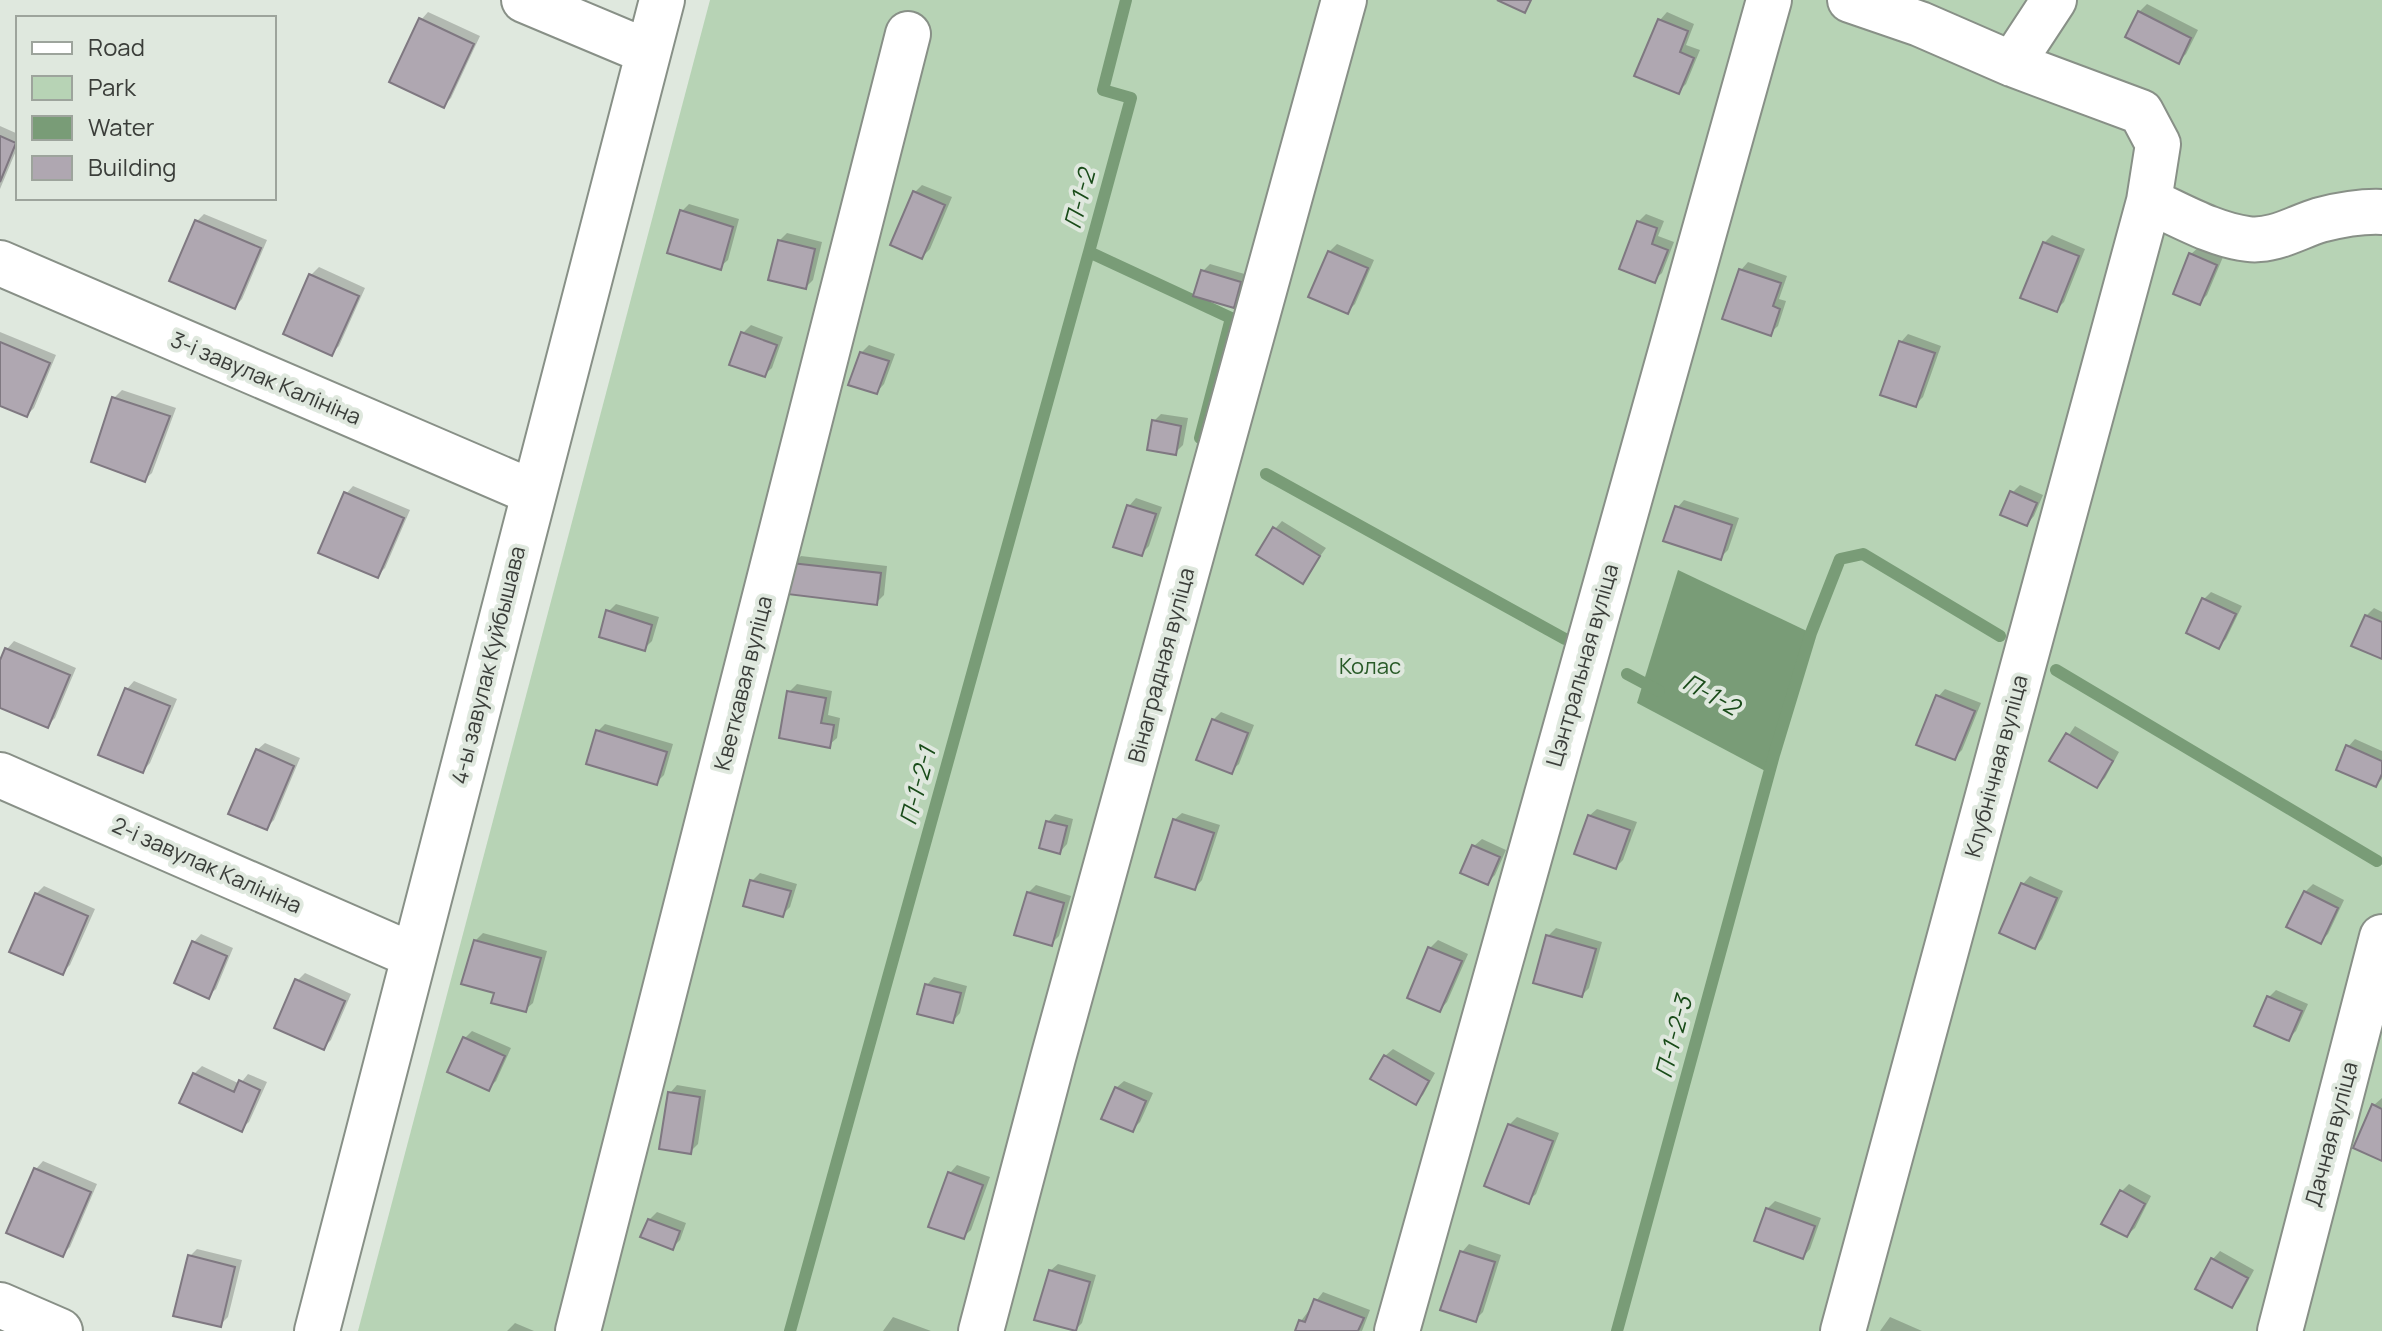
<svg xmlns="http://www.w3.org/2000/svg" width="2382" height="1331" viewBox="0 0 2382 1331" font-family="Manrope,sans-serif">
  <rect width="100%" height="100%" fill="#dfe8de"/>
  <path fill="#b7d3b5" d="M710,0H2382V1331H358Z"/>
  <path fill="#799c77" d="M1678,570L1811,633L1769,773L1637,703Z"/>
  <path fill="#0003" d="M2147,4L2198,30L2186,54L2178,62L2139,12Z
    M428,12L480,36L451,98L444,105L421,20Z
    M1667,12L1694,24L1686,45L1700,50L1686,84L1678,92L1660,20Z
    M0,126L18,134V146L0,189Z
    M922,185L952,197L930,249L922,257L915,192Z
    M689,204L739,219L728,260L720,267L682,211Z
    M204,214L267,240L242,299L235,307L197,221Z
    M1646,214L1664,221L1658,236L1674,242L1662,273L1654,280L1638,222Z
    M787,233L822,242L813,280L806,287L779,241Z
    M2052,235L2085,249L2064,302L2056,310L2044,243Z
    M1337,244L1374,260L1355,304L1347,312L1329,252Z
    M2199,247L2223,257L2207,295L2200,302L2191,254Z
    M1748,262L1787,276L1779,299L1786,301L1778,326L1770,333L1741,270Z
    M1210,264L1248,275L1241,299L1234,306L1203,271Z
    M319,267L365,288L339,346L331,354L286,333L311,275Z
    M751,325L783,337L772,368L764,375L732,363L743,333Z
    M0,332L56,355L34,408L27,415L0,404Z
    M1908,334L1941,346L1923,397L1915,405L1901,342Z
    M869,345L895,354L884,384L877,392L861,353Z
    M122,390L176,408L152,473L144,480L114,398Z
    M1161,414L1188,418L1183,445L1175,453L1154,421Z
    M2020,485L2043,495L2034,516L2027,524L2012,493Z
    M353,486L410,510L385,568L377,576L346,494Z
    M1136,498L1162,507L1149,546L1141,554L1129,506Z
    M1684,500L1739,518L1728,550L1720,558L1677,508Z
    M1282,521L1326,548L1302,581L1275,529Z
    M801,556L887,566L884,595L876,603L793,564Z
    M2211,592L2242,606L2226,639L2218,647L2204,599Z
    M616,604L659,617L652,641L644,649L608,612Z
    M2374,608L2382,612V657L2366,616Z
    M14,641L76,668L55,718L47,726L0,706V665L7,649Z
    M134,681L177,699L150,763L143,771L127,689Z
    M797,684L832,691L828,715L840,718L837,738L829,745L789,692Z
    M1945,689L1981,703L1962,750L1954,758L1938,697Z
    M1221,712L1254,725L1239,764L1231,771L1213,720Z
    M605,724L673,744L664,775L656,783L598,731Z
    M2075,726L2119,752L2105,778L2097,786L2052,760Z
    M2355,739L2382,751V779L2376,785L2348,747Z
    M265,743L300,758L274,820L266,828L257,750Z
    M1597,809L1637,822L1623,860L1616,867L1589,816Z
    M1182,813L1220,825L1202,880L1195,888L1174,820Z
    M1055,814L1073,819L1067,844L1060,852L1048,822Z
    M1482,839L1506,850L1495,875L1487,883L1474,846Z
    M760,873L797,884L790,907L782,915L752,881Z
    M2030,876L2063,891L2042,939L2035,947L2023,884Z
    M2313,884L2344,900L2328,934L2321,941L2305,892Z
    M1036,885L1071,896L1059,936L1051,944L1028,893Z
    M44,886L95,909L70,965L62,973L36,894Z
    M1556,928L1602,942L1589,988L1582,995L1548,936Z
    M483,933L547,951L533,1003L525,1010L496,991L475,941Z
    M201,934L233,948L216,989L208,996L194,942Z
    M1438,940L1468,954L1447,1002L1440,1010L1430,948Z
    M305,973L351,994L331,1040L323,1048L297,981Z
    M934,977L967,986L960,1013L953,1021L927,985Z
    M2276,990L2308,1004L2296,1031L2288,1039L2269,997Z
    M472,1031L511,1048L496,1081L488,1089L464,1039Z
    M1393,1049L1435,1073L1423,1095L1415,1103L1385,1056Z
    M202,1066L240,1084L248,1074L267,1082L249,1122L241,1129L194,1074Z
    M1124,1081L1153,1093L1140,1122L1132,1130L1116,1088Z
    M677,1085L706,1090L698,1144L690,1152L670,1093Z
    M2382,1098V1159L2374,1105Z
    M1517,1117L1559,1133L1536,1194L1528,1201L1509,1125Z
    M43,1161L97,1184L70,1247L62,1255L36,1169Z
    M957,1165L990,1177L971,1230L963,1237L950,1173Z
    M2129,1184L2151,1196L2135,1228L2127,1235L2121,1192Z
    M1775,1201L1821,1218L1810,1249L1803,1257L1767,1209Z
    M657,1212L686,1223L680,1240L673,1247L649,1220Z
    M1469,1244L1501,1255L1483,1312L1475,1320L1462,1252Z
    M197,1249L242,1260L228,1317L220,1325L190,1256Z
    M2220,1251L2254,1270L2239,1298L2232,1306L2197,1288L2213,1259Z
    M1058,1264L1096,1275L1082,1323L1075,1330L1050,1271Z
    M1323,1292L1370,1310L1362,1331H1297L1301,1321Z
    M893,1317L931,1331H883Z
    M1890,1317L1922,1331H1880Z
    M515,1323L534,1331H507Z"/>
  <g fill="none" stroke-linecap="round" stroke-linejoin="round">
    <path stroke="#799c77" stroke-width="12" d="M1126,0L1103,90L1131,98L1089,252L1231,318L1200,438
      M1266,474L1565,639
      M2056,670L2377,861
      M1627,674L1659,691
      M790,1331L1089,252
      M1617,1331L1774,755L1811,633L1840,559L1863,554L2000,636"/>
  </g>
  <path fill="#afa7b1" stroke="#7f7881" stroke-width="2" d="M1497,0H1531L1525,13Z
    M2138,11L2191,38L2179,64L2125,37Z
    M419,18L474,44L444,108L389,82Z
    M1658,19L1688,31L1680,52L1694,58L1679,94L1634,76Z
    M0,136L16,143L0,182Z
    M913,191L945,205L922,259L890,245Z
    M680,210L733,227L721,270L667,253Z
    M195,220L261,248L235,309L169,281Z
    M1637,221L1657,228L1652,244L1668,250L1655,283L1619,269Z
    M778,240L815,249L806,289L768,280Z
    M2043,242L2079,256L2057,312L2020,298Z
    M1328,251L1368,268L1348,314L1308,297Z
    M2189,253L2217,265L2200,305L2173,294Z
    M1739,269L1781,283L1773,306L1780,309L1771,336L1722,319Z
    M1201,270L1241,282L1234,308L1193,296Z
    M309,274L359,296L332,356L283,334Z
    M741,332L777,345L765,377L729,365Z
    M1899,341L1935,353L1916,407L1880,395Z
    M0,342L50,363L27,417L0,406Z
    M860,352L889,361L877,394L848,385Z
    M112,397L170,416L145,482L91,462Z
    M1152,420L1181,426L1176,455L1147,450Z
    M2010,491L2037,503L2027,526L2000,515Z
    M344,492L404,518L378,578L318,553Z
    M1127,505L1156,514L1142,556L1113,547Z
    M1675,506L1732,525L1721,560L1663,541Z
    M1273,527L1320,556L1303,584L1256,555Z
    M791,563L881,573L877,605L787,594Z
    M2202,598L2236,614L2219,649L2186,633Z
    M606,610L652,625L645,651L599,637Z
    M2365,615L2382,622V659L2351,646Z
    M5,648L70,675L48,728L0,708V660Z
    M125,688L170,706L143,773L98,755Z
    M787,691L826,698L821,723L834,725L830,748L779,738Z
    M1936,695L1975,711L1955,760L1916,745Z
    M1212,719L1248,733L1232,774L1196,760Z
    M596,730L667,752L657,785L586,764Z
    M2066,733L2113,761L2097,788L2049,761Z
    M2346,745L2382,761V774L2376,787L2336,770Z
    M256,749L294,766L267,830L228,814Z
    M1588,815L1630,830L1616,869L1574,854Z
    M1173,819L1214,833L1195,890L1155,877Z
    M1046,821L1067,826L1060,854L1039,848Z
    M1472,845L1500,857L1488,885L1460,873Z
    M750,880L791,891L783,917L743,906Z
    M2021,883L2057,898L2035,949L1999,933Z
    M2304,891L2338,908L2321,944L2286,927Z
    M1027,892L1064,903L1052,946L1014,935Z
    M35,893L88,916L63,975L9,952Z
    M1546,935L1596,949L1582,997L1533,983Z
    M474,940L541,958L526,1012L491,1003L494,993L461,984Z
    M192,941L227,956L209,999L174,983Z
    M1428,947L1462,961L1440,1012L1407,998Z
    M295,979L345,1001L324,1050L274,1028Z
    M925,984L961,993L953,1023L917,1014Z
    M2267,996L2302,1011L2289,1041L2254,1026Z
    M463,1037L505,1056L489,1091L447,1072Z
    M1384,1055L1429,1081L1416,1105L1370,1079Z
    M193,1073L234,1092L239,1080L260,1090L242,1132L179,1103Z
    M1115,1087L1146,1101L1133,1132L1101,1119Z
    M668,1092L700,1097L691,1154L659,1149Z
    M2372,1104L2382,1109V1161L2353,1148Z
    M1508,1124L1553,1141L1529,1204L1484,1186Z
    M34,1168L91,1192L63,1257L6,1233Z
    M948,1172L983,1185L964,1239L928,1227Z
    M2120,1190L2145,1204L2127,1237L2101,1224Z
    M1766,1208L1815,1226L1803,1259L1754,1241Z
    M648,1219L680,1231L673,1250L640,1237Z
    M1460,1251L1495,1262L1476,1322L1440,1310Z
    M188,1255L235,1267L221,1327L173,1316Z
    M2211,1258L2248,1278L2232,1308L2195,1289Z
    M1049,1270L1090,1282L1076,1331L1034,1320Z
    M1314,1299L1364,1318L1358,1331H1295L1299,1320L1305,1322Z"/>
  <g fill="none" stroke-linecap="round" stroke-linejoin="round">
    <g stroke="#889087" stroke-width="48">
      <path id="minor" d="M524,0L648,52
        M1850,0L1920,24L2012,64L2141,112L2158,144L2149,201C2180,215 2214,235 2248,239C2274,242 2297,227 2320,220C2340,215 2362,211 2382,212
        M2012,64L2054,0
        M0,263L532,492
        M0,775L414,956
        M0,1305L60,1331
        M317,1331L662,0
        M578,1331L908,34
        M981,1331L1053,1058L1344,0
        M1397,1331L1769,0
        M1843,1331L2149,201
        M2280,1331L2382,937"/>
    </g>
    <use href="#minor" stroke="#fff" stroke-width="44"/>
  </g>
  <g text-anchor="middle" stroke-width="8" stroke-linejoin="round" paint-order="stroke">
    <g font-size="22" fill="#3b3e3a" stroke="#dfe8de">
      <text transform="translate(266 378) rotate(23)" y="8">3-і завулак Калініна</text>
      <text transform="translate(488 665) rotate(-76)" y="8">4-ы завулак Куйбышава</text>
      <text transform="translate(1161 665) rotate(-75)" y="8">Вінаградная вуліца</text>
      <text transform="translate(1582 665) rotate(-74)" y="8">Цэнтральная вуліца</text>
      <text transform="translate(743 683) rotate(-76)" y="8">Кветкавая вуліца</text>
      <text transform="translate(1996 766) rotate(-75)" y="8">Клубнічная вуліца</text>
      <text transform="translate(207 865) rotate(24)" y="8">2-і завулак Калініна</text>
      <text transform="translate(2331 1134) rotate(-75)" y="8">Дачная вуліца</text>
    </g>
    <g font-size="22" fill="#285a27" stroke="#dfe8de">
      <text x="1370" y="674">Колас</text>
    </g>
    <g font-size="24" font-style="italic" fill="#194b19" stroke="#dfe8de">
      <text transform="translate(1080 199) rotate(-75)" y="8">П-1-2</text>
      <text transform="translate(1711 695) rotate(29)" y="8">П-1-2</text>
      <text transform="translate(918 786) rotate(-75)" y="8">П-1-2-1</text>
      <text transform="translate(1674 1037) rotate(-75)" y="8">П-1-2-3</text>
    </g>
  </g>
  <rect x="16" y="16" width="260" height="184" fill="#dfe8de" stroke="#9da49c" stroke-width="2"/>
  <rect x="32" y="42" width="40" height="12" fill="#ffffff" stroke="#9da49c" stroke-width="2"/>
  <text x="88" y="56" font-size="24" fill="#3b3e3a">Road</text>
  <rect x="32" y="76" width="40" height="24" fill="#b7d3b5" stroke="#9da49c" stroke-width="2"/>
  <text x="88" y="96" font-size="24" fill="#3b3e3a">Park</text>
  <rect x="32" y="116" width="40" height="24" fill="#799c77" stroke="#9da49c" stroke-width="2"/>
  <text x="88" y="136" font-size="24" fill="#3b3e3a">Water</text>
  <rect x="32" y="156" width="40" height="24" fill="#afa7b1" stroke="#9da49c" stroke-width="2"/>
  <text x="88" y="176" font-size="24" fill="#3b3e3a">Building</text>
</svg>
